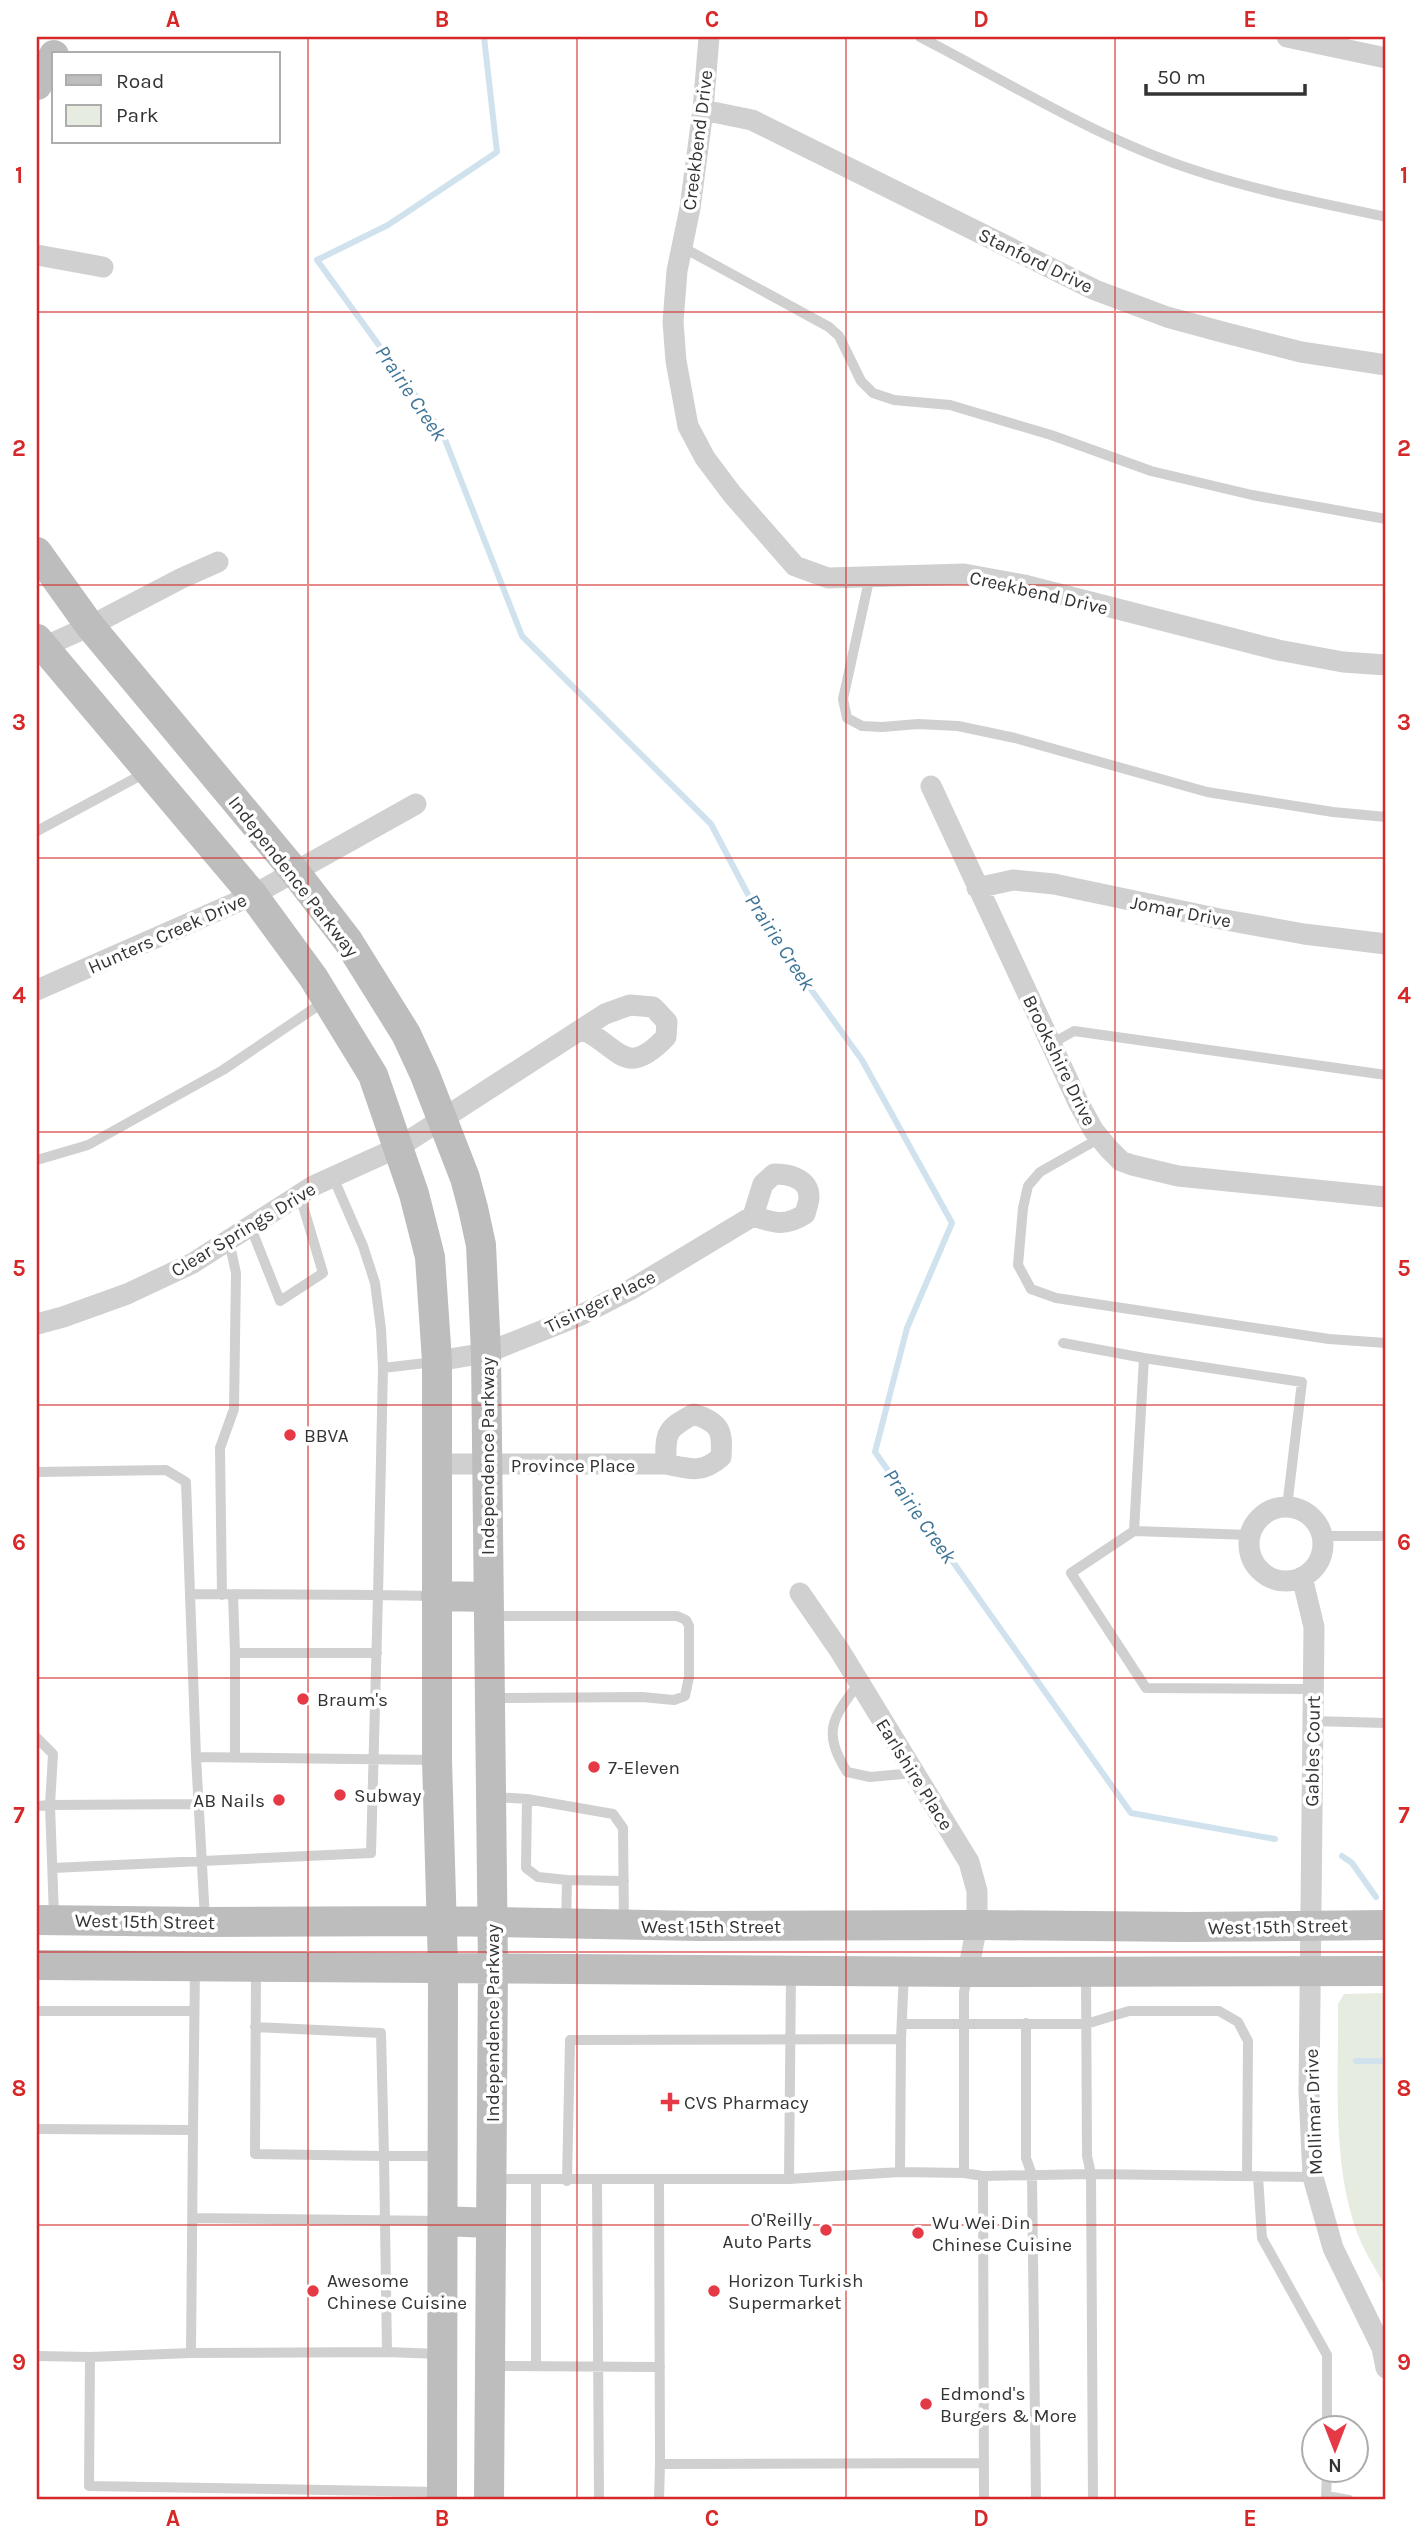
<svg xmlns="http://www.w3.org/2000/svg" width="1423" height="2537" viewBox="0 0 1423 2537" font-family="Karla,sans-serif">
  <rect width="100%" height="100%" fill="#fff"/>
  <path fill="#e6ecdf" d="M1386,1993V2288C1377,2271 1365,2253 1358,2235C1331,2163 1339,2079 1338,2004L1344,1994Z"/>
  <g fill="none" stroke-linecap="round" stroke-linejoin="round">
    <path stroke="#cfe2ee" stroke-width="6" d="M484,37L497,152L388,225L317,260L442,432L522,636L711,824L763,923L862,1060L952,1223L907,1328L875,1452L1131,1813L1275,1839
      M1342,1856L1352,1863L1376,1897
      M1356,2061H1386"/>
    <path stroke="#d0d0d0" stroke-width="10" d="M920,37C1008,82 1100,140 1194,170C1257,191 1322,203 1386,217
      M682,247L829,327L839,336L861,381L873,393L894,400L950,405L1051,435L1151,471L1252,495L1386,519
      M870,576L843,699L847,718L862,726L882,727L918,724L958,726L1015,738L1207,792L1333,812L1386,817
      M37,831L145,773
      M1051,1044L1074,1031L1386,1075
      M1100,1138L1040,1172L1028,1186L1023,1208L1018,1265L1031,1289L1056,1298L1329,1339L1386,1343
      M37,1160L88,1145L223,1070L325,1001
      M251,1228L280,1301L323,1273L300,1196
      M1063,1343L1144,1358
      M383,1368L434,1362
      M37,1472L166,1470L186,1482L190,1594
      M1287,1507L1302,1382L1144,1358L1134,1531L1071,1573L1146,1688L1313,1689
      M1134,1531L1250,1535
      M1323,1536H1386
      M233,1594L235,1653
      M222,1595L220,1448L234,1409L236,1273L229,1241
      M490,1616H677L686,1620L689,1626V1677L685,1696L674,1700L642,1697L492,1698
      M859,1683C832,1719 822,1731 847,1772L870,1777L914,1773
      M1313,1721L1386,1723
      M37,1738L53,1754L50,1805L199,1804
      M196,1757L190,1594L378,1595L383,1368L381,1329L375,1283L363,1246L333,1177
      M235,1757V1653H377
      M494,1797L527,1799L613,1814L623,1828L624,1923
      M527,1799L526,1868L538,1877L567,1880
      M37,1806L50,1805L54,1917
      M53,1868L371,1853L378,1595L433,1596
      M205,1919L196,1757L434,1760
      M566,1922L567,1880L624,1881
      M904,1972L901,2039L900,2172L964,2173V1992L968,1975
      M1086,1975L1087,2156L1091,2174L1313,2177
      M37,2011H194
      M1026,2023V2158L1032,2175L1036,2500
      M903,2024H1086L1129,2011H1219L1238,2022L1248,2041L1247,2176
      M255,2027L381,2033L384,2156L255,2154L256,1968
      M37,2129L193,2130L195,1968
      M964,2173L983,2176L1091,2174L1093,2500
      M983,2176L984,2500
      M1258,2176L1262,2238L1327,2355V2428
      M494,2179H659L660,2464L984,2463
      M659,2179H789L791,1973
      M789,2179L900,2172
      M536,2180V2365
      M597,2180L599,2500
      M567,2181L570,2040L901,2039
      M192,2218L440,2221
      M387,2352L384,2156H441
      M191,2353L387,2352L440,2354
      M37,2356L90,2357L191,2353L193,2130
      M90,2357L89,2486L439,2492
      M493,2366L660,2367
      M1327,2496L1349,2500
      M659,2500L660,2464
      M1326,2500L1327,2470"/>
    <path stroke="#d0d0d0" stroke-width="21" d="M709,37L703,110L690,208L677,271L673,322L676,361L688,426L705,458L732,494L795,566L828,578L964,574L1024,585L1278,650L1343,662L1386,665
      M1287,37L1386,58
      M703,110L752,120L1095,290L1167,317L1226,333L1301,352L1386,365
      M37,255L103,267
      M37,650L90,626L182,578L218,562
      M931,786L1079,1104L1094,1131L1109,1149L1121,1161L1132,1165L1178,1176L1386,1197
      M977,888L1013,880L1054,884L1220,919L1304,934L1386,944
      M37,990L253,895L416,804
      M774,1174C788,1174 809,1178 809,1197C809,1202 806,1210 805,1214C785,1227 774,1223 753,1216L763,1184Z
      M37,1324L63,1317L127,1294L193,1263L313,1186L399,1147L605,1014L630,1005L653,1007L667,1022L666,1037C625,1080 620,1047 582,1029
      M437,1361L486,1353L581,1315L630,1290L753,1216
      M437,1464H666C689,1469 702,1474 721,1457C723,1430 720,1423 694,1414C666,1429 665,1432 666,1464
      M1249 1544a37 37 0 1 1 74 0a37 37 0 1 1-74 0Z
      M1302,1577L1314,1627L1309,2092L1313,2177L1333,2248L1382,2348L1386,2368
      M800,1593L840,1651L969,1862L977,1891V1925L968,1972"/>
    <path stroke="#bdbdbd" stroke-width="30" d="M37,85L54,55
      M37,552L90,626L295,872L348,941L406,1034L425,1075L465,1178L473,1208L481,1245L486,1353L493,1968L489,2500
      M37,639L253,895L313,977L373,1075L414,1194L430,1257L437,1361V1760L443,1966L442,2500
      M436,1596L488,1597
      M37,1920L205,1922L442,1921L699,1926L977,1925L1187,1927L1386,1925
      M37,1965L968,1972L1386,1971
      M442,2221L491,2223"/>
  </g>
  <path fill="none" stroke="#d62828" stroke-width="2" stroke-opacity="0.55" d="M308,37V2500M577,37V2500M846,37V2500M1115,37V2500M37,312H1386M37,585H1386M37,858H1386M37,1132H1386M37,1405H1386M37,1678H1386M37,1952H1386M37,2225H1386"/>
  <g fill="#e63946" stroke="#fff" stroke-width="2.5">
    <circle cx="290" cy="1435" r="7"/>
    <circle cx="303" cy="1699" r="7"/>
    <circle cx="594" cy="1767" r="7"/>
    <circle cx="340" cy="1795" r="7"/>
    <circle cx="279" cy="1800" r="7"/>
    <path d="M666.5 2091.5h7v7h7v7h-7v7h-7v-7h-7v-7h7z"/>
    <circle cx="826" cy="2230" r="7"/>
    <circle cx="918" cy="2233" r="7"/>
    <circle cx="313" cy="2291" r="7"/>
    <circle cx="714" cy="2291" r="7"/>
    <circle cx="926" cy="2404" r="7"/>
  </g>
  <g text-anchor="middle" stroke-width="7" stroke-linejoin="round" paint-order="stroke">
    <g font-size="19" fill="#333" stroke="#fff">
      <text transform="translate(697 140) rotate(-83)" y="7">Creekbend Drive</text>
      <text transform="translate(1036 260) rotate(26)" y="7">Stanford Drive</text>
      <text transform="translate(1039 592) rotate(13)" y="7">Creekbend Drive</text>
      <text transform="translate(294 876) rotate(52)" y="7">Independence Parkway</text>
      <text transform="translate(1181 911) rotate(11)" y="7">Jomar Drive</text>
      <text transform="translate(167 933) rotate(-24)" y="7">Hunters Creek Drive</text>
      <text transform="translate(1060 1060) rotate(64)" y="7">Brookshire Drive</text>
      <text transform="translate(243 1229) rotate(-31)" y="7">Clear Springs Drive</text>
      <text transform="translate(600 1301) rotate(-26)" y="7">Tisinger Place</text>
      <text transform="translate(487 1456) rotate(-90)" y="7">Independence Parkway</text>
      <text x="573" y="1472">Province Place</text>
      <text transform="translate(1312 1751) rotate(-89)" y="7">Gables Court</text>
      <text transform="translate(915 1774) rotate(58)" y="7">Earlshire Place</text>
      <text transform="translate(145 1921) rotate(1)" y="7">West 15th Street</text>
      <text x="711" y="1933">West 15th Street</text>
      <text transform="translate(1278 1926) rotate(-1)" y="7">West 15th Street</text>
      <text transform="translate(492 2023) rotate(-90)" y="7">Independence Parkway</text>
      <text transform="translate(1313 2112) rotate(-92)" y="7">Mollimar Drive</text>
    </g>
    <g font-size="19" fill="#333" stroke="#fff" text-anchor="start">
      <text x="304" y="1442">BBVA</text>
      <text x="317" y="1706">Braum's</text>
      <text x="608" y="1774">7-Eleven</text>
      <text x="354" y="1802">Subway</text>
      <text x="265" y="1807" text-anchor="end">AB Nails</text>
      <text x="684" y="2109">CVS Pharmacy</text>
      <text x="812" y="2226" text-anchor="end">O'Reilly<tspan x="812" dy="22">Auto Parts</tspan></text>
      <text x="932" y="2229">Wu Wei Din<tspan x="932" dy="22">Chinese Cuisine</tspan></text>
      <text x="327" y="2287">Awesome<tspan x="327" dy="22">Chinese Cuisine</tspan></text>
      <text x="728" y="2287">Horizon Turkish<tspan x="728" dy="22">Supermarket</tspan></text>
      <text x="940" y="2400">Edmond's<tspan x="940" dy="22">Burgers &amp; More</tspan></text>
    </g>
    <g font-size="21" font-style="italic" fill="#3f7597" stroke="#fff">
      <text transform="translate(411 393) rotate(56)" y="7">Prairie Creek</text>
      <text transform="translate(780 942) rotate(57)" y="7">Prairie Creek</text>
      <text transform="translate(920 1516) rotate(55)" y="7">Prairie Creek</text>
    </g>
  </g>
  <rect width="1423" height="2537" fill="none" stroke="#ffffff" stroke-width="77"/>
  <rect x="52" y="52" width="228" height="91" fill="#ffffff" stroke="#adadad" stroke-width="2"/>
  <rect x="66" y="75" width="35" height="10" fill="#bdbdbd" stroke="#adadad" stroke-width="2"/>
  <text x="116" y="88" font-size="21" fill="#333333">Road</text>
  <rect x="66" y="105" width="35" height="21" fill="#e6ecdf" stroke="#adadad" stroke-width="2"/>
  <text x="116" y="122" font-size="21" fill="#333333">Park</text>
  <g transform="translate(1335 2449) rotate(180)"><circle r="33" fill="#ffffff" stroke="#adadad" stroke-width="2"/>
  <path d="M0-5L12 26L0 18L-12 26Z" fill="#e63946"/>
  <text y="-10" font-size="19" font-weight="bold" text-anchor="middle" fill="#333333">N</text>
  </g>
  <path d="M1146 84v10h159v-10" fill="none" stroke="#333333" stroke-width="3.5"/>
  <text x="1157" y="84" font-size="21" fill="#333333" stroke="#ffffff" stroke-width="5" paint-order="stroke">50 m</text>
  <rect x="38" y="38" width="1346" height="2460" fill="none" stroke="#d62828" stroke-width="2.5"/>
  <g font-size="23" text-anchor="middle" font-weight="bold" fill="#d62828">
    <text x="173" y="27">A</text>
    <text x="442" y="27">B</text>
    <text x="712" y="27">C</text>
    <text x="981" y="27">D</text>
    <text x="1250" y="27">E</text>
    <text x="19" y="183">1</text>
    <text x="1404" y="183">1</text>
    <text x="19" y="456">2</text>
    <text x="1404" y="456">2</text>
    <text x="19" y="730">3</text>
    <text x="1404" y="730">3</text>
    <text x="19" y="1003">4</text>
    <text x="1404" y="1003">4</text>
    <text x="19" y="1276">5</text>
    <text x="1404" y="1276">5</text>
    <text x="19" y="1550">6</text>
    <text x="1404" y="1550">6</text>
    <text x="19" y="1823">7</text>
    <text x="1404" y="1823">7</text>
    <text x="19" y="2096">8</text>
    <text x="1404" y="2096">8</text>
    <text x="19" y="2370">9</text>
    <text x="1404" y="2370">9</text>
    <text x="173" y="2526">A</text>
    <text x="442" y="2526">B</text>
    <text x="712" y="2526">C</text>
    <text x="981" y="2526">D</text>
    <text x="1250" y="2526">E</text>
  </g>
</svg>
